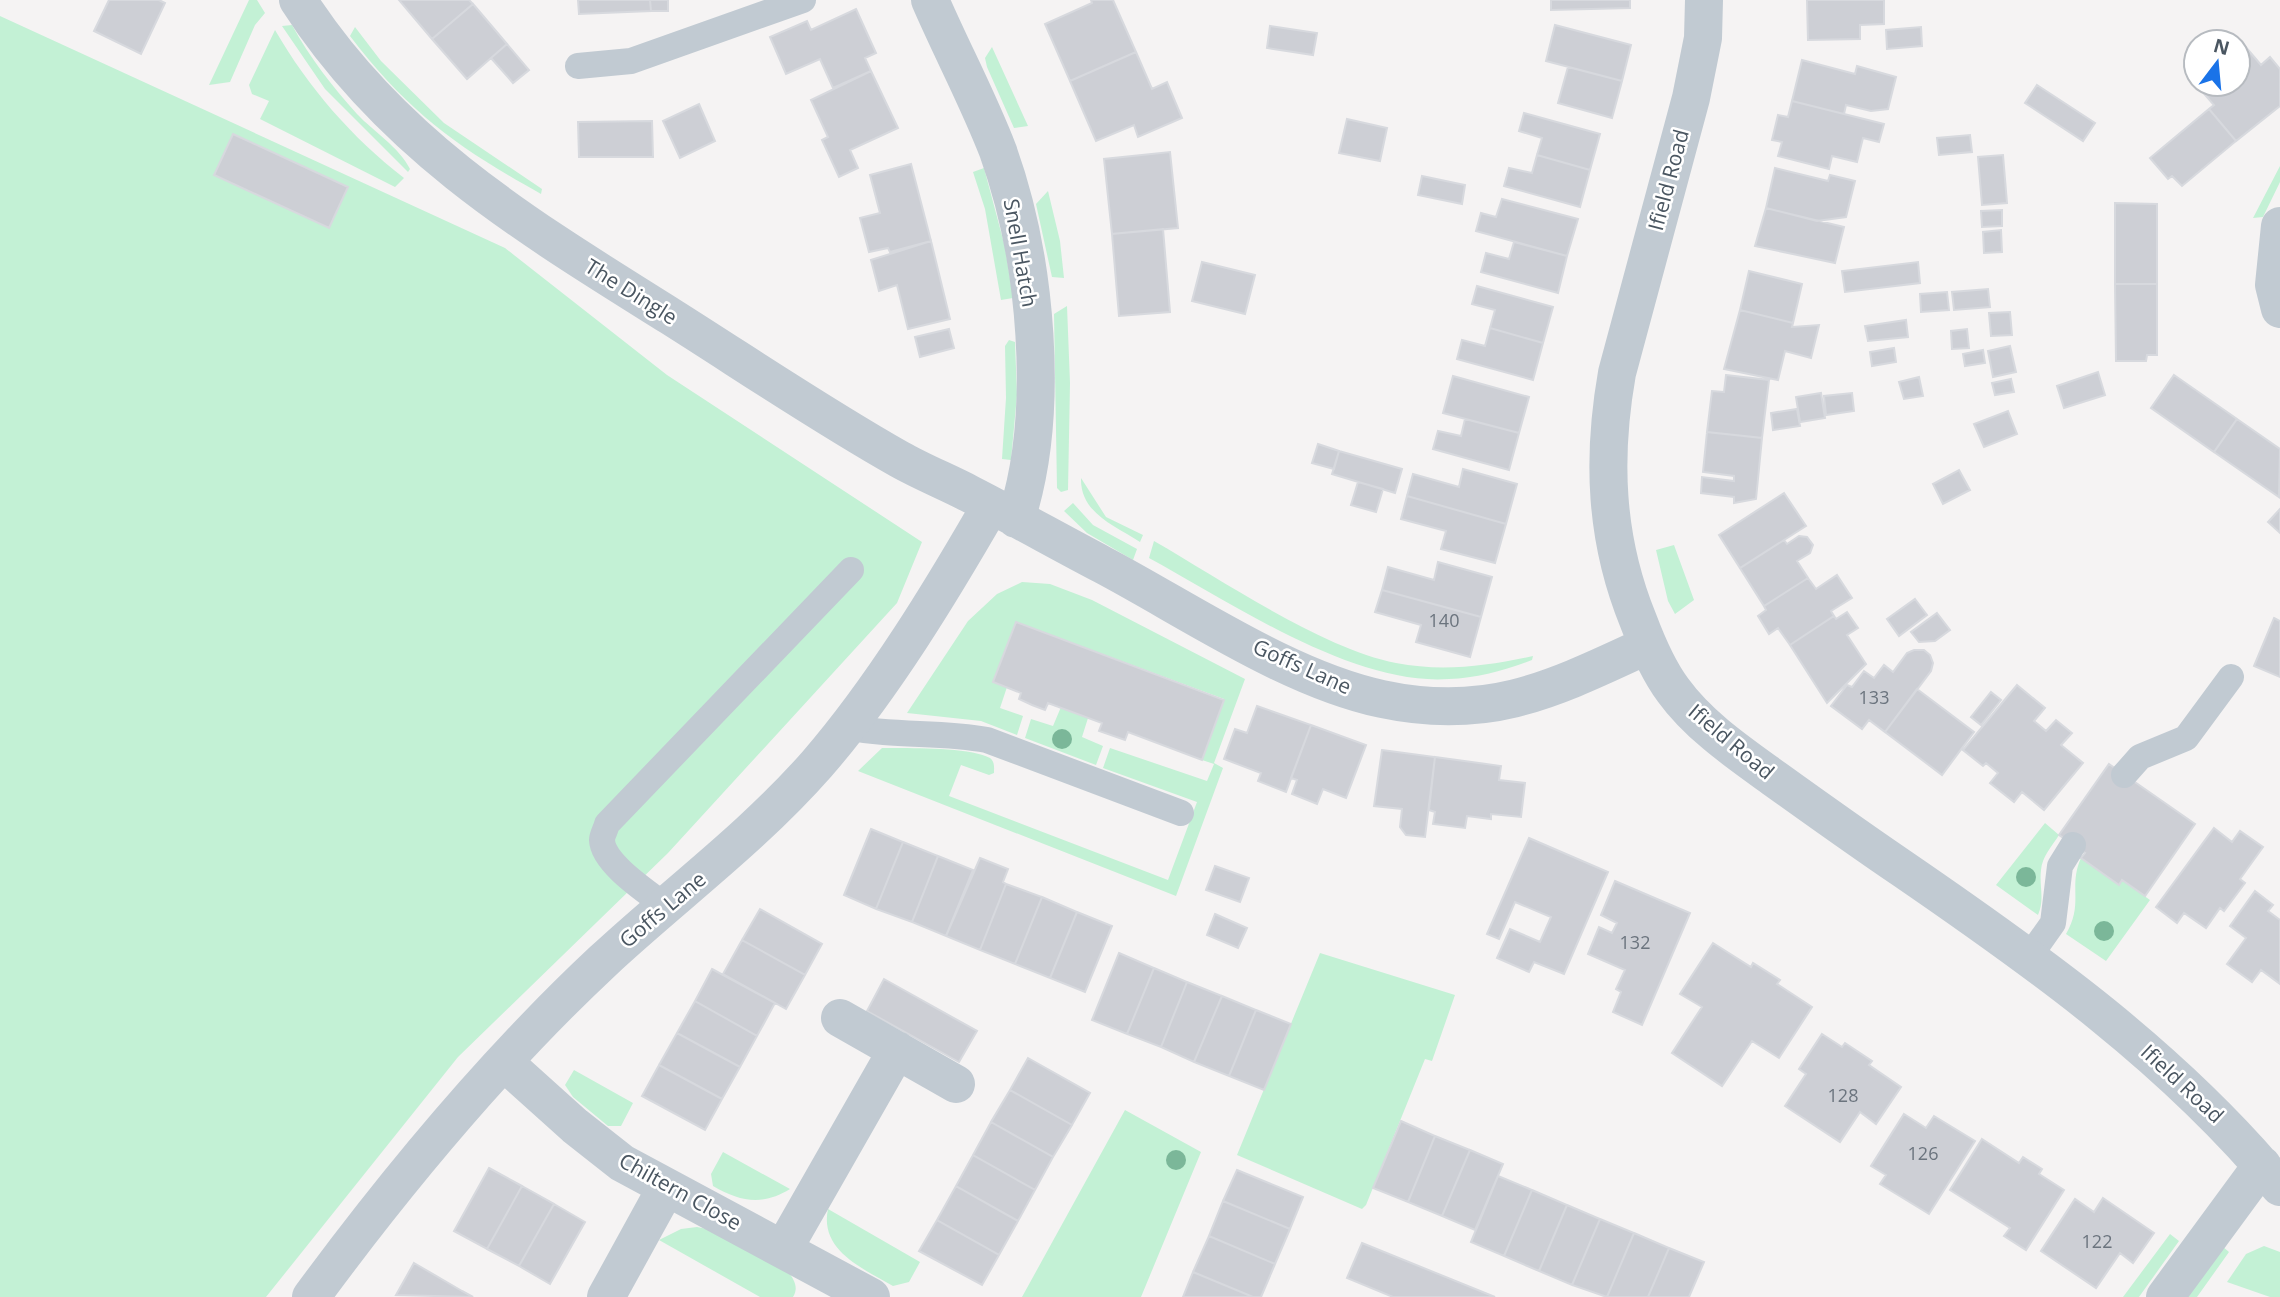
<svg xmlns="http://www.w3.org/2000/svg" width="2280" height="1297" viewBox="0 0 2280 1297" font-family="'Open Sans',sans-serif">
  <rect width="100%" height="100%" fill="#f5f3f3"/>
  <path fill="#c3f1d5" d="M249,0H257L265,13L255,25L230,82L209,85Z
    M0,16L505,248L667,375L922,542L897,603L668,853L458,1057L266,1297H0Z
    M292,25C310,58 332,86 357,114C374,132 399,147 410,169L408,172L325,89L282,26Z
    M355,27L381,61L444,123L542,189L541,194C457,147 409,113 350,36Z
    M275,30C308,87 352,138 404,178L395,187L260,119L269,101L252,94L249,85Z
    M992,47L1028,126L1014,128L987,67L985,58Z
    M2280,166V182L2263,217L2253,218Z
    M984,168L1005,247L1013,298L1001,300L985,209L973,172Z
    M1048,191L1060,241L1064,278L1052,277L1036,204Z
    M1067,306L1070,383L1068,490L1061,492L1057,488L1054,314Z
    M1009,340L1015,342L1017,395L1011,460L1002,459L1006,398L1005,346Z
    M1081,478L1106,517L1143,535L1140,542C1114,525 1080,513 1081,478Z
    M1073,503L1093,525L1137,549L1133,560L1087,533L1064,511Z
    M1154,541C1222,580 1321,648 1396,663C1442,672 1488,666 1533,656L1532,660C1506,670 1477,678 1449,679C1353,686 1232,603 1149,558Z
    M1674,545L1694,600L1675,614L1668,601L1656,550Z
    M1022,582L1050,584L1092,600L1245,679L1214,763L1223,768L1176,896L858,771L882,748C906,748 971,747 990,758C995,762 994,768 994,773L989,775L961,765L949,796L1168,880L1197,802L1103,768L1110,748L1207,781L1214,764L1202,760L1224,699L1016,622L993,682L1007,687L1000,708L1023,716L1017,735L981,721L907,713L968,621L997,594Z
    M1061,707L1088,718L1082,737L1103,746L1096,765L1025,738L1031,719L1053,726Z
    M2045,823L2059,835C2052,846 2042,857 2041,870C2039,887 2045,899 2038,915L1996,885Z
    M2081,858L2119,885L2122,880L2150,900L2106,961L2066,934C2084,903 2068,887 2081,858Z
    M1320,953L1455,995L1432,1061L1425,1059L1366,1205L1362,1209L1237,1155Z
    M574,1070L633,1103L621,1126H608L573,1097L565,1085Z
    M1125,1110L1201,1152L1141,1297H1022Z
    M723,1152L790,1189C762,1206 741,1202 713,1186L711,1174Z
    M828,1209L920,1262L909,1282L893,1286C864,1269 819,1251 828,1209Z
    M697,1227L712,1230L788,1271C794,1280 799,1287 793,1297H760L659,1240L681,1229Z
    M2170,1234L2179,1241L2139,1297H2123Z
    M2222,1246L2229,1252L2197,1297H2184Z
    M2264,1246L2280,1252V1297H2270L2227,1282L2246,1254Z"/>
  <path fill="#cdcfd5" stroke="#d7d9de" stroke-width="2" d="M109,0H159L165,3L141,54L94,31Z
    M399,0H469L473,4L432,39Z
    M578,0H650L651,11L579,14Z
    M650,0H668V11H651Z
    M1091,0H1113L1136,52L1070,81L1045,24L1092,3Z
    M1551,0H1630V8L1551,10Z
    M1807,0H1884V24L1860,25V39L1808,40Z
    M473,4L507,44L467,79L432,39Z
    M856,9L876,53L865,58L871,71L833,88L820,59L786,74L770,37L807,21L811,30Z
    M1555,25L1631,45L1622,81L1546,61Z
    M1270,26L1317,33L1313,55L1267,48Z
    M1921,27L1922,46L1887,49L1886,30Z
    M507,44L529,70L513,83L491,58Z
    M2244,45L2261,65L2270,57L2280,69V106L2236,141L2209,109L2214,105L2200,89L2206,84H2238V50Z
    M1136,52L1152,89L1167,82L1182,118L1138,137L1134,125L1096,141L1070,81Z
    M1802,60L1855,74L1857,66L1896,77L1888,109L1871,111L1846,105L1844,114L1792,101Z
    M1568,67L1622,81L1612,118L1558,103Z
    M871,71L898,128L850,150L858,168L839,177L822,140L828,137L811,100Z
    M2037,85L2095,123L2083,141L2025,103Z
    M1792,101L1884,124L1879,142L1863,138L1857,162L1832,156L1829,169L1778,156L1782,142L1772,140L1778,115L1788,117Z
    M699,104L715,141L680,158L663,121Z
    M2209,109L2236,141L2182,186L2172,176L2168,179L2150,158Z
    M1524,113L1600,134L1590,170L1537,155L1542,138L1519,131Z
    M1347,119L1387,128L1380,161L1339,153Z
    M652,121L653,157H579L578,122Z
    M233,134L348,187L329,228L214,175Z
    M1970,135L1972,152L1939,155L1937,138Z
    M1170,152L1178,228L1112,234L1104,159Z
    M1537,155L1590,170L1580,207L1504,186L1509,168L1532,173Z
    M2003,155L2007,203L1982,205L1978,157Z
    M911,164L931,241L890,252L888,248L869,252L860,218L880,213L870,175Z
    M1775,168L1828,181L1830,175L1855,181L1846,217L1817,221L1766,208Z
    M1422,176L1465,185L1462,204L1418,195Z
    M1502,199L1578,219L1567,256L1476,231L1481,213L1496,217Z
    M2115,203L2157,204V284H2115Z
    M1766,208L1844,227L1835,263L1755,246Z
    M2002,210V226L1982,227L1981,211Z
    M1163,229L1170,312L1119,316L1112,234Z
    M2001,230L2002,252L1984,253L1983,232Z
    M931,241L950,319L908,329L897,285L879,291L871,260Z
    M1514,242L1567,256L1558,293L1481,272L1486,253L1509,259Z
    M1202,262L1255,275L1245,314L1192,301Z
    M1918,262L1920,283L1845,292L1842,271Z
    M1749,271L1802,284L1793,323L1740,310Z
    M2115,284H2157V355H2147L2146,361H2116Z
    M1477,286L1553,307L1543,343L1490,328L1495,310L1472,304Z
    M1988,289L1990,307L1954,310L1952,292Z
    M1947,292L1949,310L1921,312L1920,294Z
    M1740,310L1793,323L1792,327L1819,325L1811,358L1785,351L1778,380L1724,369Z
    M2010,312L2012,335L1991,336L1989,313Z
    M1906,320L1908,337L1868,341L1865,326Z
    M1490,328L1543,343L1533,380L1457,359L1462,340L1485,346Z
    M949,329L954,348L920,357L915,337Z
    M1967,329L1969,348L1952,349L1951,331Z
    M2010,346L2016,372L1993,377L1988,351Z
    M1894,348L1896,362L1872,366L1870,352Z
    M1983,350L1985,363L1965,366L1963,354Z
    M2098,372L2105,395L2064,408L2057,386Z
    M1726,375L1769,380L1762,438L1707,432L1712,391L1724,392Z
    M2174,375L2237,419L2214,452L2151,408Z
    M1453,376L1529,397L1519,433L1443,413Z
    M1919,377L1923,396L1904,399L1899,382Z
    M2011,379L2014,392L1995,395L1992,383Z
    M1821,393L1825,418L1800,422L1796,397Z
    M1852,393L1854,411L1826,415L1824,396Z
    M1797,409L1800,426L1773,430L1771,413Z
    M2008,411L2017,434L1984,447L1974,424Z
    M1465,419L1519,433L1509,470L1433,449L1438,431L1461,436Z
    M2237,419L2280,449L2279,497L2214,452Z
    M1707,432L1762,438L1756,499L1734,503V497L1701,493L1702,477L1734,481V476L1703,472Z
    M1318,444L1339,451L1334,469L1312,463Z
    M1339,451L1402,469L1395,493L1332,474Z
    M1463,469L1517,484L1506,524L1407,496L1413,474L1459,487Z
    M1959,470L1970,490L1943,504L1933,484Z
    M1358,482L1383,489L1376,512L1351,505Z
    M1784,493L1806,526L1740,568L1719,535Z
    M1407,496L1506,524L1495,563L1441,549L1446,531L1401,519Z
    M2280,509V533L2268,522Z
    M1799,536L1807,537L1813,545L1810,553L1797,561L1808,578L1764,606L1740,568L1784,540L1787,544Z
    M1438,562L1492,577L1481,617L1382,590L1388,567L1434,580Z
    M1837,575L1852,598L1831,611L1834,616L1790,645L1778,628L1769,634L1758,616L1766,610L1764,606L1808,578L1816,589Z
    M1382,590L1481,617L1470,657L1416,642L1421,625L1375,612Z
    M1915,599L1927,615L1899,636L1887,619Z
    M1847,612L1858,628L1847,635L1866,664L1827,703L1790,645L1834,616L1836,619Z
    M1937,613L1950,630L1935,641L1919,642L1911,632Z
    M2274,618L2280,621V677L2254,666Z
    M1016,622L1224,700L1202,760L1128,732L1125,740L1099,731L1102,723L1048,703L1045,710L1032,705L1019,699L1021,693L993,682Z
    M1914,650H1924L1930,655L1933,663L1931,671L1885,732L1869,720L1862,729L1831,706L1847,685L1852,687L1864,671L1874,678L1884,665L1893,672L1907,653Z
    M2017,685L2045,708L2034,721L2046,731L2056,720L2072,733L2061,745L2083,763L2044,810L2022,792L2014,802L1990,783L1998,773L1986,763L1983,766L1963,750Z
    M1917,689L1974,732L1942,775L1885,732Z
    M1991,692L2001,700L1981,725L1971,717Z
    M1257,706L1311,725L1286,792L1258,781L1261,773L1224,759L1235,729L1247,733Z
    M1311,725L1366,745L1346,798L1323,789L1317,804L1292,794L1297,780L1291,778Z
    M1382,750L1435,757L1425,837L1406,835L1400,827L1402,809L1374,806Z
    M1435,757L1501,766L1499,780L1525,783L1521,817L1491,814V819L1467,816L1465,828L1433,824L1435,812L1429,810Z
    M2109,764L2195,824L2145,896L2122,880L2119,885L2081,858L2085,853L2059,835Z
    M2214,828L2232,842L2240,831L2263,847L2240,879L2245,883L2224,911L2220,908L2206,928L2184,913L2177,923L2156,907Z
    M871,829L903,842L876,909L844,895Z
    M1529,838L1608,872L1564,974L1534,962L1529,972L1497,958L1510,929L1540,942L1551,917L1515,902L1499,939L1487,934Z
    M903,842L938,856L912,922L876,909Z
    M938,856L973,870L946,936L912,922Z
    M980,858L1008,869L1003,882L1006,884L980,950L946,936Z
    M1215,866L1249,878L1240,902L1206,890Z
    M1615,881L1690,913L1642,1025L1613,1012L1621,992L1616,989L1625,970L1588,954L1599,927L1612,933L1617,923L1601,915Z
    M1006,884L1042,897L1015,964L980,950Z
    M2255,891L2273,905L2268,911L2280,920V984L2261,970L2252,982L2227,964L2246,938L2230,926Z
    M1042,897L1077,912L1050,978L1015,964Z
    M760,909L822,944L805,975L742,940Z
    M1077,912L1112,926L1085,992L1050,978Z
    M1215,914L1247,928L1238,948L1207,935Z
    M742,940L805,975L786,1009L723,974Z
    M1713,943L1751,967L1753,963L1780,980L1777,984L1812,1007L1779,1058L1752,1041L1722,1086L1672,1053L1702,1007L1680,994Z
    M1119,953L1154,968L1127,1034L1092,1020Z
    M1154,968L1187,982L1161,1047L1127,1034Z
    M712,969L775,1003L757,1036L695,1001Z
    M884,979L977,1031L959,1062L867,1011Z
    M1187,982L1222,996L1194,1062L1161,1047Z
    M1222,996L1256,1010L1229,1076L1194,1062Z
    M695,1001L757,1036L740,1067L677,1033Z
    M1256,1010L1291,1024L1264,1090L1229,1076Z
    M677,1033L740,1067L722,1099L659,1065Z
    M1822,1034L1842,1047L1845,1043L1872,1061L1869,1065L1901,1087L1876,1124L1860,1112L1840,1142L1785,1106L1806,1074L1799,1069Z
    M1028,1058L1090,1093L1072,1125L1010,1090Z
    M659,1065L722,1099L705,1130L642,1096Z
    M1010,1090L1072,1125L1053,1157L991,1122Z
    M1904,1114L1926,1128L1934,1116L1975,1141L1929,1214L1880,1184L1886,1175L1871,1166Z
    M1401,1121L1435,1136L1408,1202L1373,1188Z
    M991,1122L1053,1157L1035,1190L973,1155Z
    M1435,1136L1470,1150L1442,1216L1408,1202Z
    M1982,1139L2019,1163L2023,1157L2042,1169L2039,1174L2064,1190L2026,1250L2004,1236L2010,1228L1950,1190Z
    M1470,1150L1503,1164L1475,1230L1442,1216Z
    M973,1155L1035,1190L1018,1221L956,1186Z
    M489,1168L522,1186L487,1249L454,1231Z
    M1237,1170L1303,1197L1290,1229L1223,1201Z
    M1498,1176L1532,1190L1504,1256L1471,1242Z
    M522,1186L554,1204L519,1266L487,1249Z
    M956,1186L1018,1221L999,1255L937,1220Z
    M1532,1190L1567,1205L1539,1271L1504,1256Z
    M2103,1198L2154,1233L2133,1263L2120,1253L2096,1288L2041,1251L2075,1199L2094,1212Z
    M1223,1201L1290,1229L1275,1264L1209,1236Z
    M554,1204L585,1222L550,1284L519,1266Z
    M1567,1205L1600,1219L1572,1285L1539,1271Z
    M1600,1219L1634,1233L1607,1297L1572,1285Z
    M937,1220L999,1255L982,1285L919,1251Z
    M1634,1233L1669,1248L1648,1297H1607Z
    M1209,1236L1275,1264L1261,1297H1253L1193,1272Z
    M1362,1243L1495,1297H1393L1347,1278Z
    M1669,1248L1704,1262L1689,1297H1648Z
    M414,1263L462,1291L473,1297L396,1295Z
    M1193,1272L1253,1297H1183Z"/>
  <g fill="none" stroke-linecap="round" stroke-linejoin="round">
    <path stroke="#c1cad2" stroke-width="26" d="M578,66L631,61L803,0
      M848,727C894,737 940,731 987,740L1181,813
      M2124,775L2140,757L2186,738L2231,677
      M667,907C649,893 603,864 602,840C602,835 606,829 607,824L851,570
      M2029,957L2053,923L2060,866L2073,845"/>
    <path stroke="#c1cad2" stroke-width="38" d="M298,0C391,145 528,227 670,316C746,364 821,415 899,459C922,472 947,482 970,494C1015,517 1059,542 1103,565C1188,610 1288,679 1382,699C1489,722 1553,689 1648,645
      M930,0C952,51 978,99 998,151C1036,257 1051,411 1016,519
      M1704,0L1703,38L1691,98L1617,373C1602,458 1605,539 1638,620C1647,644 1658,670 1673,690C1699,726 1739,753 1775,779C1817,809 1860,840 1903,869C2040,963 2173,1058 2280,1187
      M2280,226L2274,285L2280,309
      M840,1018L956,1084
      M505,1063L575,1126L622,1163L871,1297
      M784,1248L897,1050
      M311,1297C398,1179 495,1062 603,961C674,895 752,838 817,764C882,689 941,592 991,505
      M606,1297L666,1188
      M2165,1297L2262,1165"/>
  </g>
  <g fill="#7bb799">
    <circle cx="1062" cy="739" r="10"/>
    <circle cx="2026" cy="877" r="10"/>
    <circle cx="2104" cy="931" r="10"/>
    <circle cx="1176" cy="1160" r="10"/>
  </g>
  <g text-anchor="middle" stroke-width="5" stroke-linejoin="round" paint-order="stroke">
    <g font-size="18" fill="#6b747e">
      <text x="1444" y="627">140</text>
      <text x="1874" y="704">133</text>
      <text x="1635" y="949">132</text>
      <text x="1843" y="1102">128</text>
      <text x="1923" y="1160">126</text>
      <text x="2097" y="1248">122</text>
    </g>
    <g font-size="21" fill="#4a5661" stroke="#fff">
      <text transform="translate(1669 180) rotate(-75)" y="7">Ifield Road</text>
      <text transform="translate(1020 253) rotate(80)" y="7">Snell Hatch</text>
      <text transform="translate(631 292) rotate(32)" y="7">The Dingle</text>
      <text transform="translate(1302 667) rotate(24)" y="7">Goffs Lane</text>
      <text transform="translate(1731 742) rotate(40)" y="7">Ifield Road</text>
      <text transform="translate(663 910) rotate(-40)" y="7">Goffs Lane</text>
      <text transform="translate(2182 1084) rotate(43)" y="7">Ifield Road</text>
      <text transform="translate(680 1192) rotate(29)" y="7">Chiltern Close</text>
    </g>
  </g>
  <g transform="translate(2217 63) rotate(16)"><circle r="33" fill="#ffffff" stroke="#b7bbc0" stroke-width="2"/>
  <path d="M0-5L12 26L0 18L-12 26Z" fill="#1a73e8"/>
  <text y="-10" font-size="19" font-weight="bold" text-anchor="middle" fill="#4a5661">N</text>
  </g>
</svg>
